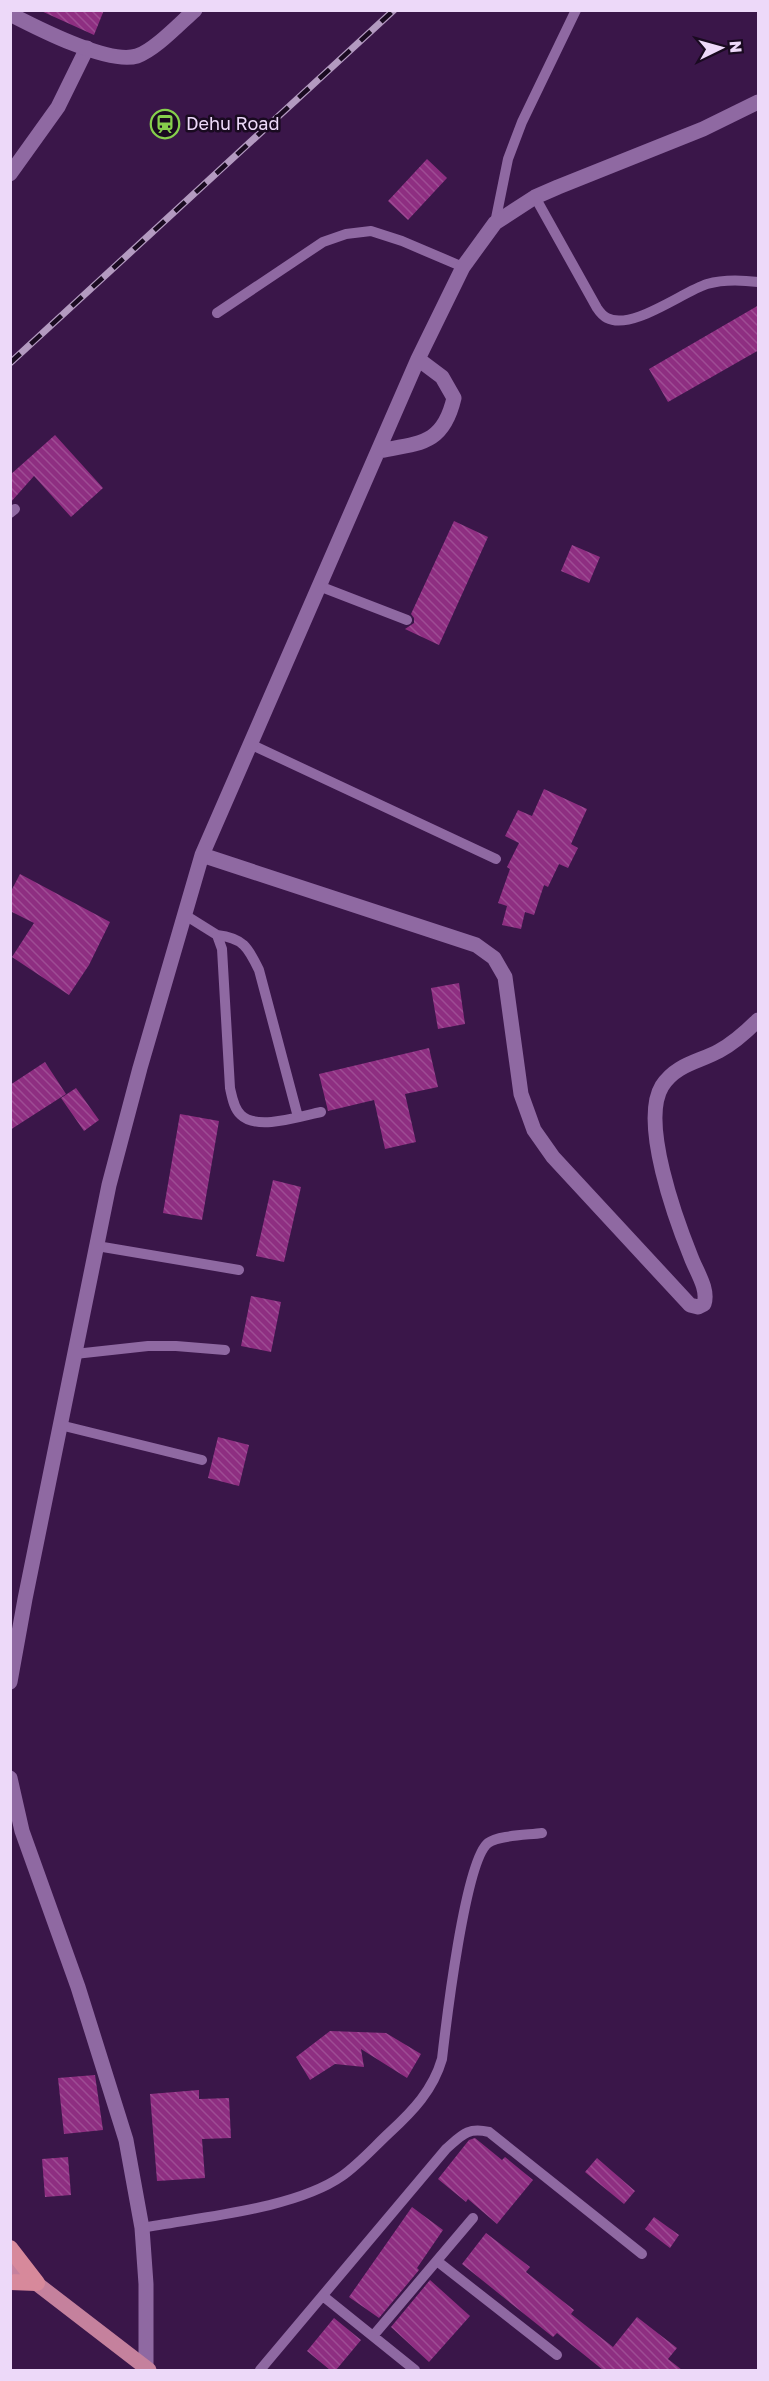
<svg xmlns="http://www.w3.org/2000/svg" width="769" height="2381" viewBox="0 0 769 2381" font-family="'Golos Text',sans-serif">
  <defs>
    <pattern id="building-back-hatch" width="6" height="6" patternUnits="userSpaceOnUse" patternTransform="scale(1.5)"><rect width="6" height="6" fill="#8e2e81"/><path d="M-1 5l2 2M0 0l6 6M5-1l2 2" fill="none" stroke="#9e4c94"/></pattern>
  </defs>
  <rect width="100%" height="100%" fill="#3a1649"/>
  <path fill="url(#building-back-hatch)" d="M39,10H104L94,35Z
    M427,159L447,178L408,220L388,201Z
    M759,305V350L668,402L649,369Z
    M55,435L103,488L71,517L34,476L10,503V475Z
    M454,521L488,537L439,645L405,629L414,623V618L411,614Z
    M572,545L600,557L589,583L561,571Z
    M544,789L587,809L571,844L578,848L568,868L559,864L548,887L544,885L534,915L525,912L521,929L502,925L507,906L498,903L510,869L507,867L519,843L505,836L518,810L532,816Z
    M20,874L110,922L89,965L69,995L12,957L34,923L10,911V893Z
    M459,983L465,1024L438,1029L431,988Z
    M429,1048L438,1087L405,1094L416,1142L385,1149L374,1100L328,1111L319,1074Z
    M45,1062L66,1094L10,1130V1085Z
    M76,1088L99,1120L84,1131L61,1098Z
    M180,1114L219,1121L202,1220L163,1213Z
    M273,1180L301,1187L284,1262L256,1256Z
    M251,1296L281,1302L271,1352L241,1346Z
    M218,1437L249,1445L239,1486L208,1478Z
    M330,2031L386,2033L421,2054L407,2078L361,2049L364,2067L335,2064L310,2080L296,2057Z
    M95,2075L103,2130L64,2134L58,2078Z
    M199,2090V2099L229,2098L231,2138L202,2139L205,2178L157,2181L150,2094Z
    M475,2138L502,2160L505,2157L533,2180L497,2224L468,2199L466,2202L438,2179L469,2140Z
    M68,2157L71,2195L45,2197L42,2159Z
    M597,2158L635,2191L624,2204L585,2172Z
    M412,2207L443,2230L417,2268L419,2270L379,2318L349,2297Z
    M654,2217L679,2235L670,2248L645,2229Z
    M486,2233L530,2267L526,2272L574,2310L571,2314L613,2347L637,2317L677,2348L668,2359L682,2370H603L557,2333L553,2337L462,2264Z
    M430,2280L470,2316L429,2362L391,2327Z
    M334,2318L361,2340L336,2370H330L307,2351Z"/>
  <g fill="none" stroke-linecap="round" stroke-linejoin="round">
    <path stroke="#8f69a2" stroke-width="10" d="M535,197L597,308C599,311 603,316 607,318C632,331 682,292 707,284C724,279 742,280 758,282
      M495,223L508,159L522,122L576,10
      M217,313L323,242L346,234L371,231L402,241L463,267
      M10,513L15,509
      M319,586L407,620
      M250,744L496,859
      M185,915L217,935L222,949L230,1088C232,1097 234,1109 241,1115C257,1131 301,1116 321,1112
      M217,935C243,938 248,947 259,970L298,1117
      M97,1246L239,1270
      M75,1354L148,1346H176L225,1350
      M60,1425L202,1460
      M142,2228C200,2217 295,2209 342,2176C359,2164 374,2147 389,2133C413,2111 433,2090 442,2059C446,2024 465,1861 488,1843C498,1835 529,1835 542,1833
      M437,2261L557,2355
      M323,2296L415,2370
      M373,2336L473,2218
      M260,2370L446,2149C462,2135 467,2127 489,2132L642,2254"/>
    <path stroke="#8f69a2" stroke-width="15" d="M10,174L58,107L87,48
      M378,451C420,443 443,445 454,398L442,377L418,359
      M202,855L476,945L494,958L505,977L521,1094L534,1130L553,1157L690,1305L698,1307L704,1304C709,1289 696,1271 691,1257C676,1220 640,1122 662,1086C676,1064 699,1062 719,1051C734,1043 747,1031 758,1020
      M10,1682L25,1599L109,1185L140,1068L202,855L418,359L463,267L495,223L535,197L558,187L703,129L758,102
      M10,1778L22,1831L78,1987L126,2140L142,2228L146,2284V2368"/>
    <path stroke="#8f69a2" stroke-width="15" d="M10,14C37,28 109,65 137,56C155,50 180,23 195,10"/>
    <path stroke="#c5819d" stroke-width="15" d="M10,2263L149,2370"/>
    <path stroke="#d7899b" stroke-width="16" d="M10,2248L37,2283
      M10,2282L37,2283"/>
    <g stroke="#b39ac0" stroke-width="7">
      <path id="rail" d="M10,363L394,10"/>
    </g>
    <use href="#rail" stroke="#190a20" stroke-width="4.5" stroke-dasharray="14" stroke-linecap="butt"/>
  </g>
  <defs>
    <g id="station-ring" transform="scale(1.5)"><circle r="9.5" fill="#190a20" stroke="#86cf4c" stroke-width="1.5"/><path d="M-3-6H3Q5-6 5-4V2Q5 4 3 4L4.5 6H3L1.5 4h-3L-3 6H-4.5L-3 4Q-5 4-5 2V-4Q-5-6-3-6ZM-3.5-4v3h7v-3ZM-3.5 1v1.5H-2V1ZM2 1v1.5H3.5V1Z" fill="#86cf4c"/></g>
  </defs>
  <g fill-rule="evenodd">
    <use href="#station-ring" x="165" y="124"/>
  </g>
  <g text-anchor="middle" stroke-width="5" stroke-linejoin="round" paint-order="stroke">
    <g font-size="18" fill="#edd9f9" stroke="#190a20" text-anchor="start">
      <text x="186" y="130">Dehu Road</text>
    </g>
  </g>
  <rect width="769" height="2381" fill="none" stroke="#edd9f9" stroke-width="24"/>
  <g transform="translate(721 48) rotate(85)" stroke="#190a20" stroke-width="4.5" paint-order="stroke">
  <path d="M0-4.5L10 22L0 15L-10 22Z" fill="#edd9f9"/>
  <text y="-9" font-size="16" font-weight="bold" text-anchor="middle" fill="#edd9f9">N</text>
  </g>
</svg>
